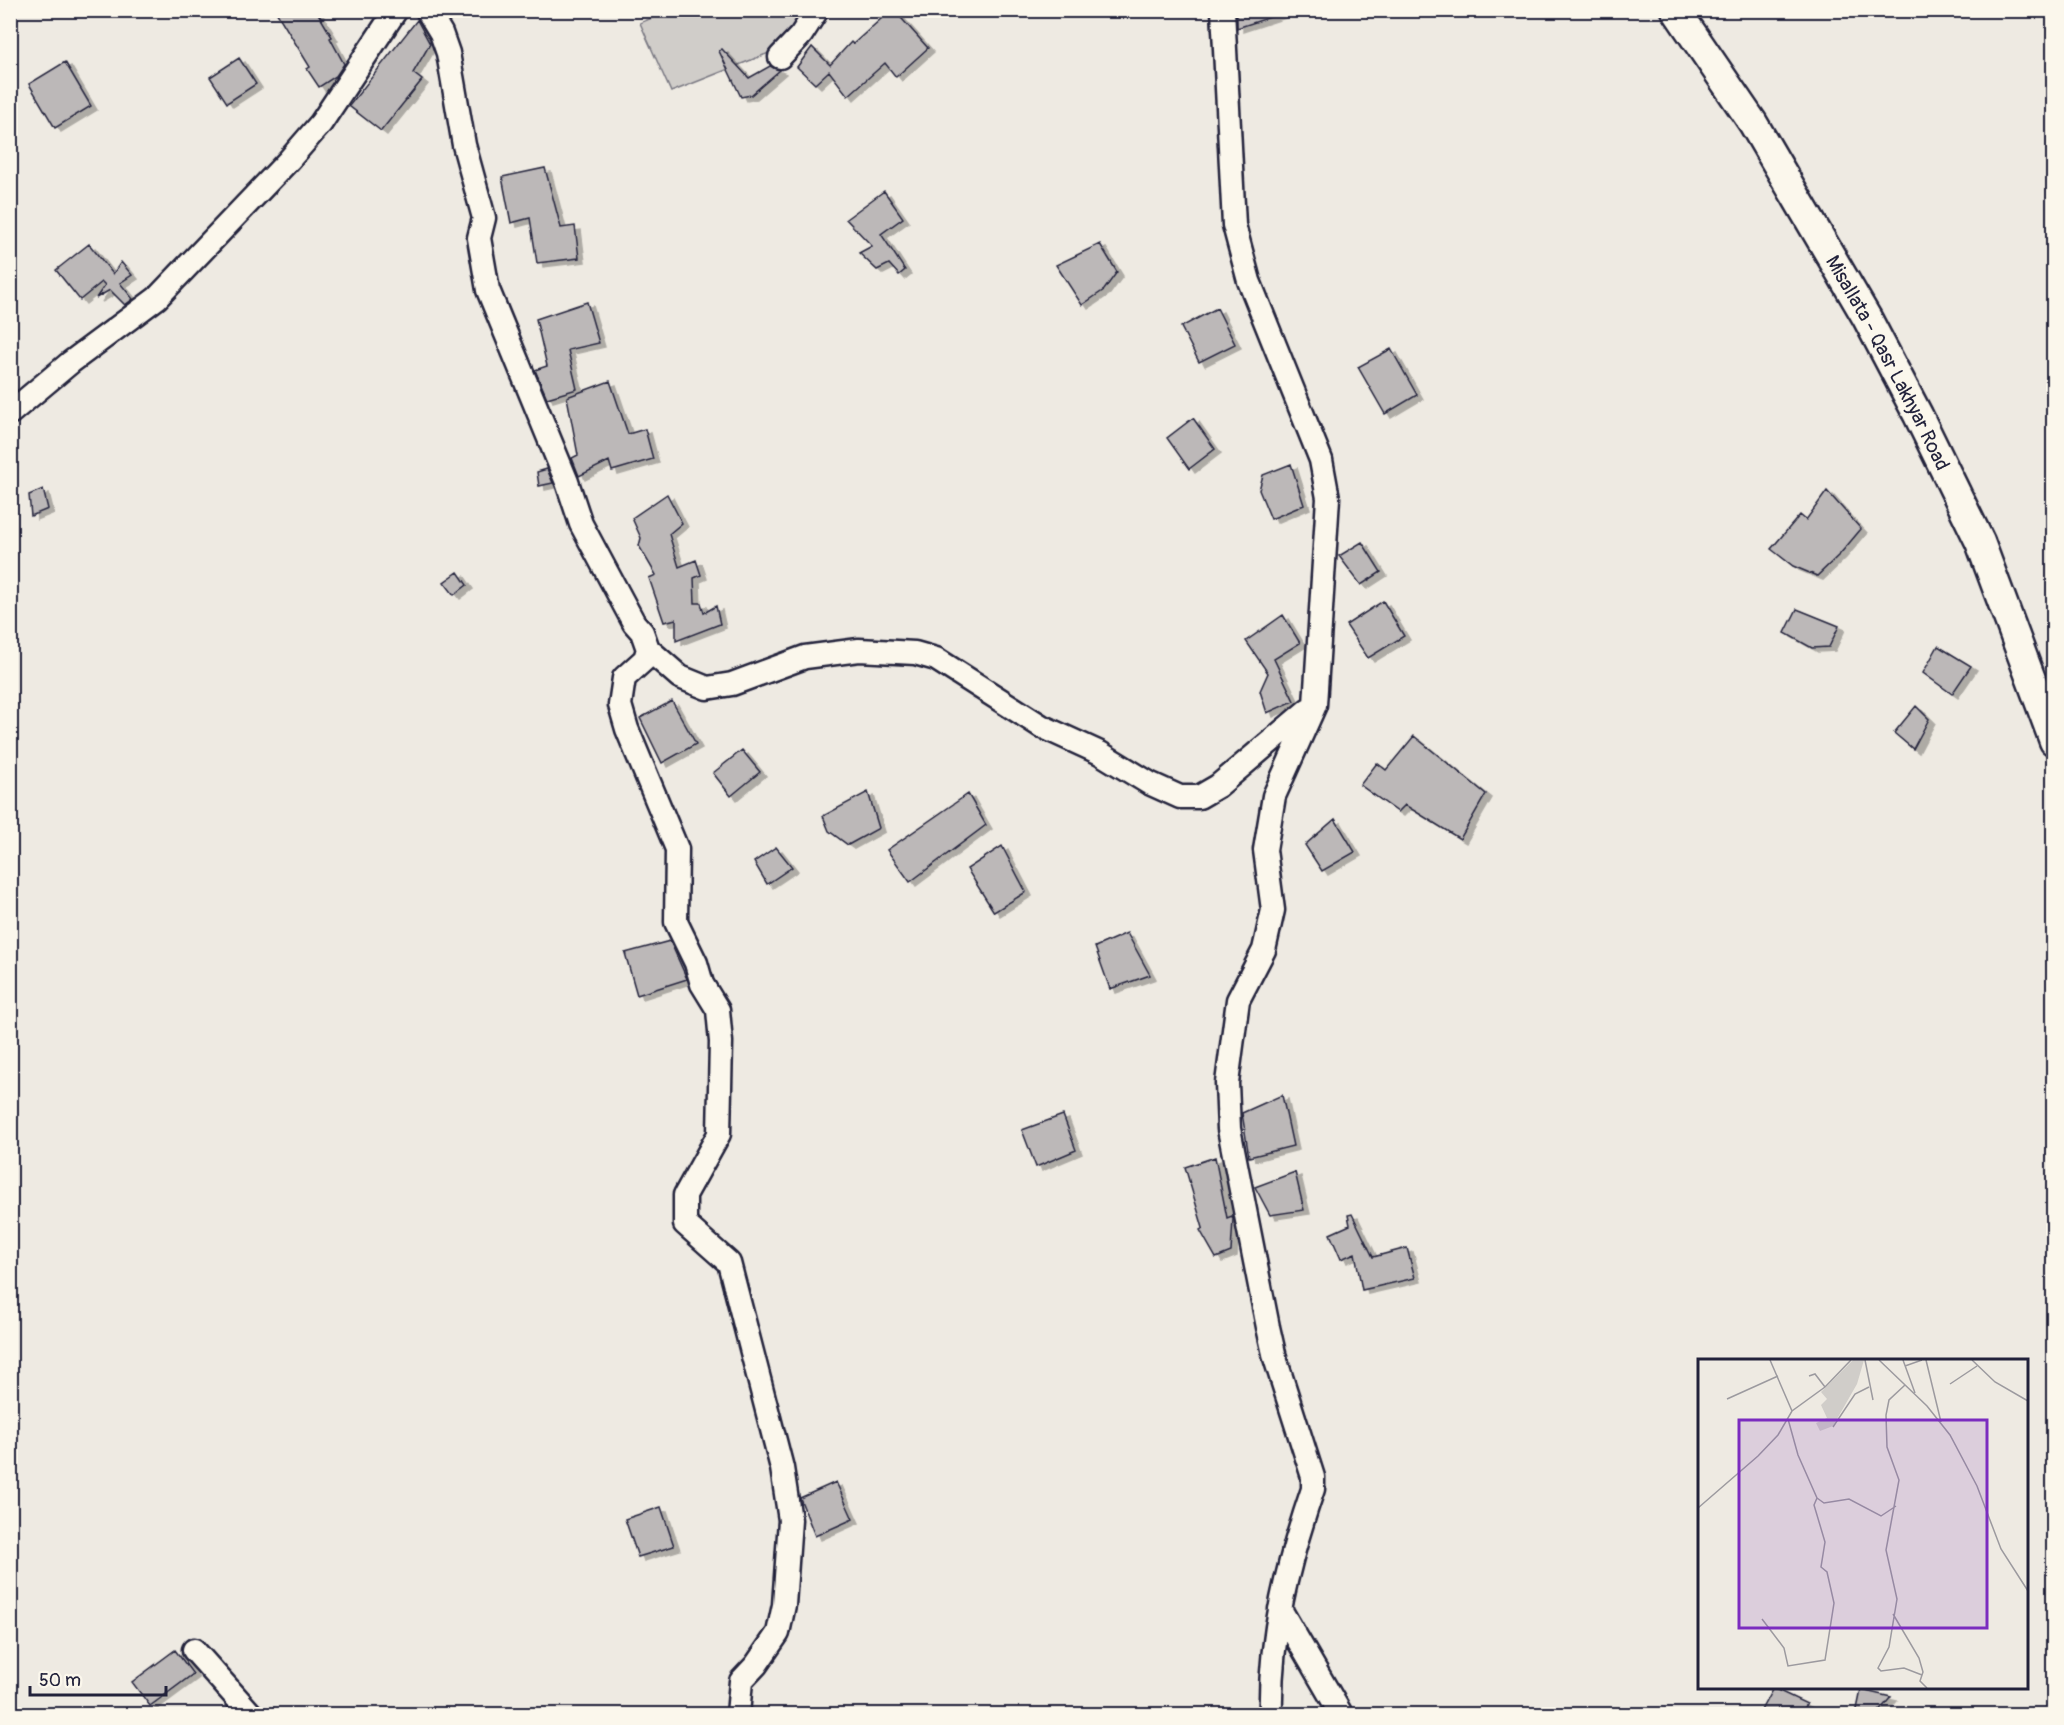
<svg xmlns="http://www.w3.org/2000/svg" width="2064" height="1725" viewBox="0 0 2064 1725" font-family="Pangolin,sans-serif">
  <defs>
    <filter id="shadow"><feDropShadow dx="6" dy="4" stdDeviation="0" flood-color="#0004"/></filter>
  </defs>
  <rect width="100%" height="100%" fill="#eeeae2"/>
  <filter id="ink" filterUnits="userSpaceOnUse"><feTurbulence type="fractalNoise" baseFrequency=".0167" numOctaves="2"/><feDisplacementMap in="SourceGraphic" scale="12" xChannelSelector="R" yChannelSelector="G"/><feConvolveMatrix kernelMatrix="1 2 1 2 8 2 1 2 1" color-interpolation-filters="sRGB"/></filter>
  <g filter="url(#ink)">
    <path fill="#d0cdc9" stroke="#797882" stroke-width="1.5" d="M668,11H807L784,47L671,92L640,23Z"/>
    <path fill="#bcb8b8" stroke="#22223b" stroke-width="1.5" filter="url(#shadow)" d="M275,10H316L332,37L330,38L344,64L336,76L319,87L307,69L310,67Z
      M891,10H894L928,48L896,77L885,63L848,96L829,71L815,84L797,67L812,47L830,65L851,42L853,44Z
      M1237,10H1283V13L1237,28Z
      M417,20L430,44L413,73L422,80L381,131L349,106Z
      M722,49L749,78L770,66L780,70L751,95L741,97L719,51Z
      M239,58L256,84L227,103L210,77Z
      M65,62L91,106L55,128L29,84Z
      M545,168L561,228L575,226L579,258L537,263L530,218L511,223L502,177Z
      M884,191L903,218L881,234L905,270L899,275L889,264L877,270L859,253L872,246L846,219Z
      M89,244L113,274L121,262L132,275L120,283L133,299L125,305L110,290L96,298L105,285L102,282L80,300L56,270Z
      M1100,244L1117,272L1104,290L1082,305L1056,265Z
      M587,302L599,343L568,350L577,389L547,398L535,370L547,366L536,319Z
      M1217,308L1235,344L1199,362L1181,327Z
      M1391,349L1417,395L1385,414L1358,367Z
      M610,381L628,434L645,429L653,459L612,471L609,461L579,476L572,458L578,455L567,397Z
      M1193,418L1215,449L1189,469L1167,438Z
      M1291,464L1304,505L1271,519L1259,490L1263,475Z
      M547,469L553,483L539,486L537,472Z
      M43,489L48,509L31,516L29,495Z
      M1827,491L1861,529L1840,554L1817,576L1793,566L1771,549L1800,515L1806,520Z
      M667,494L682,523L669,534L679,567L696,560L701,575L694,578L695,603H701L704,613L716,606L720,624L676,641V619L664,622L649,578L656,575L639,546L641,538L632,518Z
      M1362,542L1381,572L1361,585L1339,556Z
      M458,572L467,585L454,595L444,582Z
      M1383,601L1404,636L1368,658L1346,625Z
      M1797,609L1839,626L1829,647L1812,648L1785,633Z
      M1283,615L1300,643L1274,659L1294,701L1267,713L1260,691L1268,673L1246,641Z
      M1938,646L1971,666L1952,694L1923,673Z
      M672,701L696,744L662,763L640,718Z
      M1916,706L1929,719L1913,749L1894,733Z
      M1414,736L1486,794L1460,839L1405,805L1398,812L1360,785L1377,763L1386,770Z
      M742,750L760,772L731,796L713,773Z
      M868,792L879,828L848,845L829,831L823,816Z
      M968,794L986,825L910,882L887,850Z
      M1335,819L1355,852L1322,871L1305,845Z
      M1002,846L1026,892L994,912L967,869Z
      M776,847L792,867L767,884L754,862Z
      M1127,933L1150,975L1110,989L1095,947Z
      M670,941L687,979L637,995L625,953Z
      M1282,1095L1293,1146L1249,1157L1242,1113Z
      M1063,1115L1076,1150L1036,1167L1022,1130Z
      M1215,1157L1227,1218L1232,1216L1233,1219L1231,1252L1216,1258L1200,1230L1203,1228L1185,1167Z
      M1295,1172L1304,1210L1270,1215L1255,1187Z
      M1352,1214L1373,1257L1407,1248L1415,1278L1362,1290L1355,1253L1341,1259L1330,1234L1350,1225L1348,1215Z
      M836,1482L853,1519L815,1536L800,1498Z
      M661,1507L674,1546L638,1557L625,1519Z
      M175,1650L193,1674L150,1706L132,1682Z
      M1773,1688L1807,1704L1801,1714H1759Z
      M1861,1690L1891,1697L1877,1714H1856Z"/>
    <g fill="none" stroke-linecap="round" stroke-linejoin="round">
      <g stroke="#22223b" stroke-width="27">
        <path id="minor" d="M427,10L441,33L448,53L464,145L484,218L479,238L488,290L567,482L581,524L634,623L642,632L648,649L645,659L624,678L620,705L627,729L677,849L676,922L696,963L702,984L718,1010L721,1042L719,1134L685,1195V1224L729,1263L782,1468L790,1520L784,1605L778,1633L756,1665L741,1681L738,1714
          M1223,10L1234,225L1249,281L1321,460L1328,498L1315,705L1274,796L1265,850L1273,910L1264,950L1238,1000L1227,1083L1229,1129L1268,1327L1275,1358L1313,1477V1489C1288,1562 1269,1637 1271,1714
          M780,57L801,35L817,10
          M10,413L71,362L157,298L289,160L321,123L396,10
          M648,649L680,677L707,688L732,684L805,657L859,650L915,653L936,659L1041,726L1100,753L1149,783L1180,797H1199L1218,786L1309,709
          M1280,1609L1341,1714
          M194,1650L251,1714"/>
      </g>
      <g stroke="#22223b" stroke-width="33">
        <g id="major">
          <path id="s1" d="M1676,10L1753,123L1867,318L1918,415L1980,542L2054,741"/>
        </g>
      </g>
      <use href="#minor" stroke="#fbf7ec" stroke-width="22"/>
      <use href="#major" stroke="#fbf7ec" stroke-width="28"/>
    </g>
  </g>
  <g text-anchor="middle" stroke-width="4.5" stroke-linejoin="round" paint-order="stroke">
    <g font-size="20" fill="#22223b" stroke="#fbf7ec">
      <text dy="7" stroke="none"><textPath href="#s1" startOffset="412">Misallata - Qasr Lakhyar Road</textPath></text>
    </g>
  </g>
  <g transform="translate(1698 1359)">
    <rect width="330" height="330" fill="#eeeae2"/>
    <path d="M155,1H166L159,25L135,67L122,72L118,64L129,59L123,46L129,40L123,33Z" fill="#d0cdc9"/>
    <path fill="none" stroke="#9c9a9f" stroke-width="1.5" d="M72,1L94,52M167,1L175,41M181,1L229,47L252,76L279,127L303,190L330,232M205,1L217,34M228,1L243,63M274,1L297,23L330,42M207,7L224,1M111,17L117,15L127,28M252,25L279,7M207,26L191,41L188,56L189,88L201,121L188,191L199,240L191,288L180,309L183,312L206,309L224,316M29,40L80,17M135,68L157,35L171,28M119,139L126,144L151,140L183,157L198,147M0,149L60,97L80,76L94,52L127,28L153,1M195,255L221,299L225,313L222,322L229,329M64,260L86,289L90,307L127,301L136,244L129,213L123,208L127,183L116,146L119,139L100,96L90,60"/>
    <path fill="#7b2cbf" fill-opacity="0.15" stroke="#7b2cbf" stroke-width="3" d="M41,61H289V269H41Z"/>
    <rect width="330" height="330" fill="none" stroke="#22223b" stroke-width="3"/>
  </g>
  <rect width="2064" height="1725" fill="none" stroke="#fbf7ec" stroke-width="36"/>
  <rect x="18" y="18" width="2028" height="1689" fill="none" stroke="#22223b" stroke-width="2" filter="url(#ink)"/>
  <path d="M30 1686v9h136v-9" fill="none" stroke="#22223b" stroke-width="3"/>
  <text x="39" y="1686" font-size="18" fill="#22223b" stroke="#fbf7ec" stroke-width="4.5" paint-order="stroke">50 m</text>
</svg>
